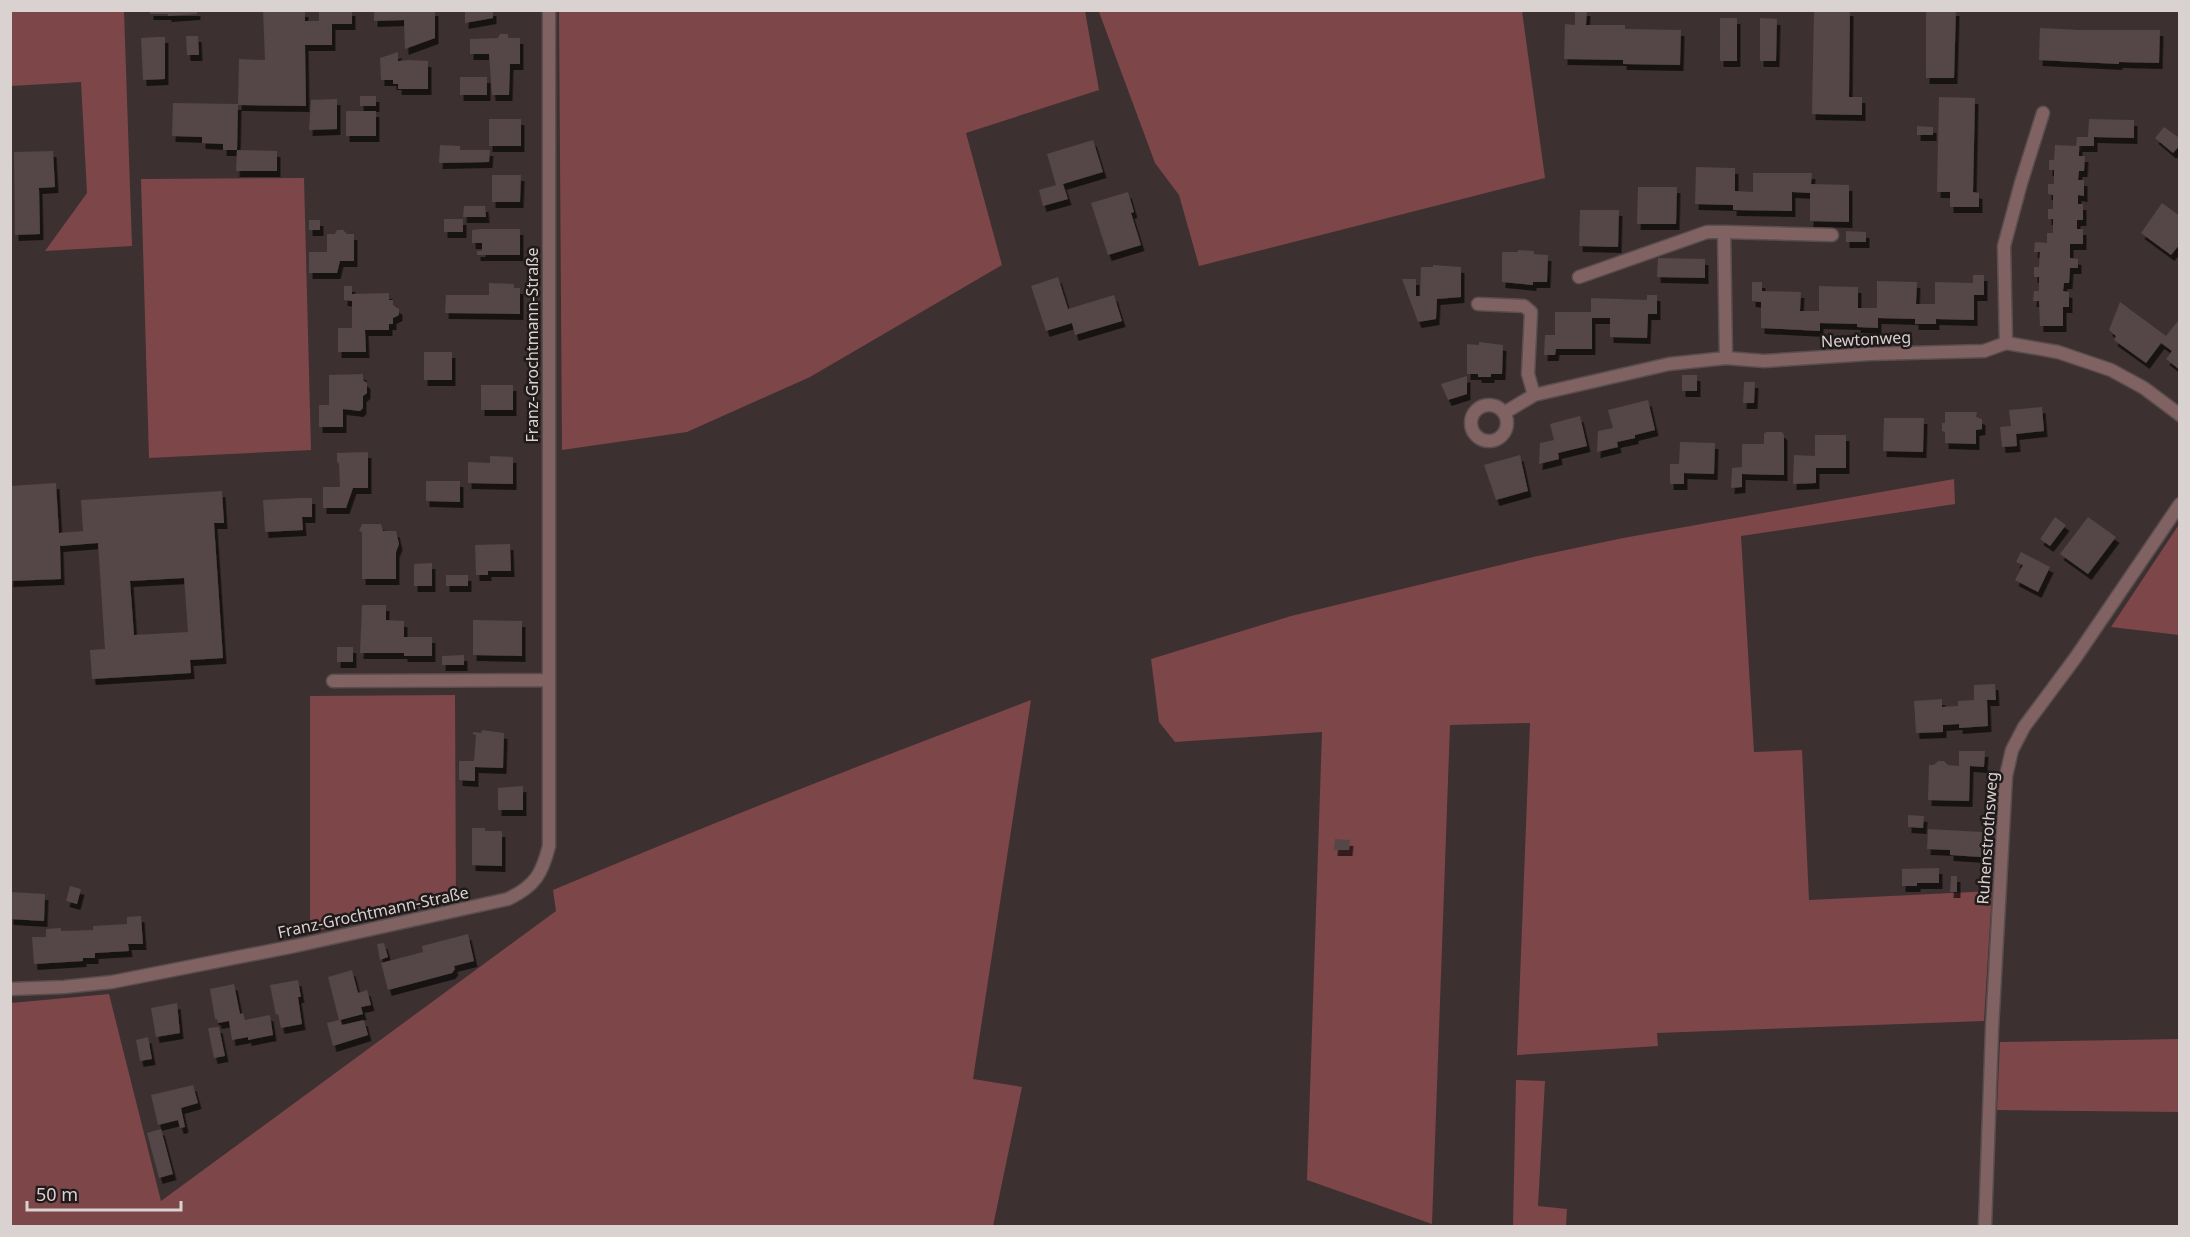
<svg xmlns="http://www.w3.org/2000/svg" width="2190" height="1237" viewBox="0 0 2190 1237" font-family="'Noto Sans',sans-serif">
  <defs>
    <filter id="shadow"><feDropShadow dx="3.5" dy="6" stdDeviation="0" flood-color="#0009"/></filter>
  </defs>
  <rect width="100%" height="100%" fill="#3d3030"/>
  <path fill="#7d4649" d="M11,10L124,11L132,246L45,251L87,193L81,82L11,86Z
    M1105,10L1522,11L1545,178L1199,266L1179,195L1155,163L1099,12Z
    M559,11H1085L1099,90L966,133L1002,265L810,377L687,432L562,450Z
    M304,178L311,450L149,458L141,179Z
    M1954,479L1955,504L1741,536L1754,752L1802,750L1809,900L1992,891L1984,1021L1657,1033L1658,1046L1517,1055L1530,723L1450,725L1432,1224L1307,1180L1322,732L1175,742L1159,722L1151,659L1291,616L1533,557L1623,538Z
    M2178,526L2179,635L2111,627Z
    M455,695L456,900L310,932V696Z
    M1031,700L973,1079L1022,1087L993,1226H11V1003L109,994L161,1201L556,911L553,890C711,823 870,761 1031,700Z
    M2179,1039V1112L1997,1110L2000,1042Z
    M1516,1080L1545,1081L1538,1206L1567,1209L1566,1226H1513Z"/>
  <path fill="#554647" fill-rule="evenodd" filter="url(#shadow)" d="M150,10H197V14L168,16V14H150Z
    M263,10L305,11V21H319V10H352V24H332V45H305L306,106L238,105L239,59L265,60Z
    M374,10H435V38L405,49L404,20L374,21Z
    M465,10H493V18L465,23Z
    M1575,10H1587L1586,25H1625V29L1681,30L1680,65L1623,64V60L1564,59L1565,24L1575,25Z
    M1814,10H1850L1849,97H1862V115L1812,114Z
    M1926,10H1956L1954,78H1926Z
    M1720,18H1737V61H1720Z
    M1760,18L1777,19L1776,61H1760Z
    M2040,28L2080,30H2160L2159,63L2119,62V64L2039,60Z
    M500,34H508V38H520V64H510L509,95H492L489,54H470V39L498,38Z
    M186,36H198L199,55H187Z
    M157,37H165V79L143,80L141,38Z
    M398,52V61L409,60L428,61V89H398V84H393V80H381L380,58Z
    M460,77H487V95H460Z
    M360,96H376V106H360Z
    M1939,97L1975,98L1973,192L1979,193V207H1950V192H1937Z
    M337,99V129L309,130L311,100Z
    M173,103L238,104L237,150H223V144L202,143V137L172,136Z
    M346,111H376V136H346Z
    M489,119H521V146H489Z
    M2089,119L2134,120V138L2094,137V146H2079V156H2085L2084,171H2079L2078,180H2084V196L2078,195V204H2083V220H2077V229H2083V244H2070V258L2078,259V268H2070L2069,283H2064L2063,291L2069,292V307H2063V326H2040L2039,301H2033L2034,291H2039V277H2034V267H2039L2040,252H2034L2035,242L2047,243V233H2053V219H2048V209H2053V195L2048,194V184H2054V170H2049V160H2054L2055,145L2076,146L2077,137H2088Z
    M1917,126L1933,127V135H1917Z
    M2164,127L2178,137L2180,135V145L2173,153L2155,138Z
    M1093,140L1103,172L1063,184L1068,199L1043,206L1039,190L1056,185L1047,154Z
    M440,145L460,146V150H490L489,162L439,163Z
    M237,150L277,151V171H236Z
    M53,151L55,187L39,188L40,234L15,235L14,152Z
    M1696,167L1735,168V191L1753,192V173H1812L1811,184L1849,185V222L1810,221V193L1792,192V211L1733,210V205L1695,204Z
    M492,175H521L520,202H492Z
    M1638,187H1677L1676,224H1637Z
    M1128,192L1134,212L1131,213L1141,245L1108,255L1091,203Z
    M2162,203L2180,216V244L2171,255L2141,233Z
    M464,206H485L486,217H463Z
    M1580,210H1619L1618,247L1579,246Z
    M444,219H463V232H444Z
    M309,220H320V230H309Z
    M482,229H520V255H477V251H482V243H472V230Z
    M337,230H343L347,234H354V261H340L337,273H309V252H327V234H335Z
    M1846,231L1866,232V242H1846Z
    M1518,250L1534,251V254L1548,255L1547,282H1533V285L1502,282V252H1518Z
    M1658,258L1705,259V278L1657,277Z
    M1433,265L1461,267V297L1437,299L1436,319L1418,322L1402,279H1416V296H1420L1421,267H1433Z
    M1973,275H1984V295H1974V320L1936,319V324H1915V319L1878,318V328L1857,327V324L1820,323V331L1761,328V302L1752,301V282H1762V291L1801,292L1800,311H1819V286L1858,287V308H1877V281L1917,282L1916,304H1935V282L1973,283Z
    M1058,277L1068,309L1114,295L1122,321L1075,335L1072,323L1046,331L1031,286Z
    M489,283L514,284V288H520V314L445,313L446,295H489Z
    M344,286H352V294L389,293V300H393V305L399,309V315L393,318V324H389V330H365L366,352H338V328H352V301L344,300Z
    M1647,295H1657V314H1648L1647,338L1610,337V318H1592V349H1556L1555,355H1544L1545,335H1555V312H1591V298L1647,300Z
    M2120,302L2166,336L2177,322L2180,324V370L2166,359L2172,351L2161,343L2146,363L2114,340L2116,336L2109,330Z
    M1479,342L1503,345L1502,374H1491V377H1478V374H1467V344L1479,345Z
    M424,352H452V380H424Z
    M363,374V380L367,383V393L363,396V408L360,411L343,409V427H319V405H329V375Z
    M1682,375H1697V391H1682Z
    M1467,376V394L1448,400L1441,384Z
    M1744,382H1755L1754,403H1743Z
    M481,385H513V410H481Z
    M1648,400L1655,430L1635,435V438L1617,442L1618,447L1597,452L1598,431L1613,428L1608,410Z
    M2042,407L2044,431L2016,434L2017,446L2002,447L2000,427L2011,426L2009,410Z
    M1945,412H1977L1976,417L1982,419V429L1976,430V444L1945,443V432L1942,431V423H1945Z
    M1580,416L1587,446L1558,453L1559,459L1539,464L1540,443L1554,440L1550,424Z
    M1884,418H1924L1923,452L1883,451Z
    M1766,432H1782L1784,435V475L1742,474V487L1731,488L1732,468L1742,467V444H1764V434Z
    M1815,435H1846V468H1816V483L1793,484L1794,455L1815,456Z
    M1680,442L1715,443L1714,474L1684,473V484H1670V464H1679Z
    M368,452V488H353L346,508H323V487H340L339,464L337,461V453Z
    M1520,455L1528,491L1496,500L1484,465Z
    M490,456L513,457V484L468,483V462L490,463Z
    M426,481H460V502L426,501Z
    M56,483L59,533L83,531L81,500L222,491L224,523H214L223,658L190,660L191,673L92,679L90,650L105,649L98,543L60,546L61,579L10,581V486ZM184,578L188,632L134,635L130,581Z
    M301,498H312V517H302L303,530L265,532L263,500Z
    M2055,517L2066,525L2050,546L2040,539Z
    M2088,517L2116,537L2088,574L2060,554Z
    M362,524H381L383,531H396L399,544L396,552V579H362V532L359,531Z
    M510,544L511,571H488V575H476L475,545Z
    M2021,552L2050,567L2038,592L2015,580L2023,565L2016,562Z
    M432,563V586H414V564Z
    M446,575H468V586H446Z
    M362,605H386V620L404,621V637H432V656H404V653H360Z
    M473,620L522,621V656L473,655Z
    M337,647H353V662H337Z
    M464,655V665H442V656Z
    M1995,684L1996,700H1987L1988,726L1959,728V724L1943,725V732L1916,733L1914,701L1942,699V707L1958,706V701L1974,700V685Z
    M482,730L504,733L503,768L475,767V781L459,780V761H474L476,735L473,734V732L481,733Z
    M1959,751H1985L1984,767L1970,766L1969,801L1928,800L1929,765H1934L1938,761H1944L1948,765L1959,766Z
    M523,786V810H498V788Z
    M1908,815L1924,816L1923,828L1908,827Z
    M472,828H485V831H502V866L472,865Z
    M1928,829L1982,832L1981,857L1950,855V850L1927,849Z
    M1335,839L1350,840L1349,850H1334Z
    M1939,868V883H1917V886H1902V869Z
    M1951,876H1957V892H1950Z
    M70,886L81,889L77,904L66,901Z
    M10,892L45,894L44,921L10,919Z
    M141,916L143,944H128L129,951L95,953V958H83V961L34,964L32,937H46V929L61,928V931L93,930V926L127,924V917Z
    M468,934L474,961L454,966L455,969L452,973L388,990L381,963L423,952L422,946Z
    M384,943L388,957L380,960L377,944Z
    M352,970L358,993L367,990L371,1005L361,1007L363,1014L340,1020L342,1025L364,1020L368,1035L333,1046L327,1023L339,1020L328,977Z
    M298,980L301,997H298L302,1024L281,1028L278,1014L276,1015L270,985Z
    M234,984L240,1014L243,1013L245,1020L270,1015L273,1035L248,1040V1037L232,1040L229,1021L218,1023L217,1019H215L210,989Z
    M177,1003L180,1033L156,1037L151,1008Z
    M219,1027L225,1056L214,1058L208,1028Z
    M148,1037L152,1059L140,1061L136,1040Z
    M193,1085L198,1103L181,1108L185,1127L180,1128L178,1120L158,1125L151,1095Z
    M161,1129L173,1174L159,1178L147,1133Z"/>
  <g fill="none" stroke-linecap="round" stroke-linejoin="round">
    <g stroke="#594d4d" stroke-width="15">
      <path id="minor" d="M1579,277L1707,232H1724
        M1478,304L1524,306L1531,312L1528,374L1534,395
        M2006,343L2004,246L2021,183L2043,113
        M1726,358L1724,232L1832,235
        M1471 423a18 18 0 1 1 36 0a18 18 0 1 1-36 0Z
        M1504,413L1534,395L1669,364L1726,358L1764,361L1870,354L1984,351L2006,343L2058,352L2111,370L2144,388L2180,415
        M333,681L548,680
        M10,989L64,987L112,982L295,946L508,899C535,886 542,874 549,846V10
        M1985,1226L1992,1029L2006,776L2012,750L2024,727L2076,657L2180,504"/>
    </g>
    <use href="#minor" stroke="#806262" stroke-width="12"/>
  </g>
  <g text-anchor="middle" stroke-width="5" stroke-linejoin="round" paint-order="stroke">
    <g font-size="16" fill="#dad1d1" stroke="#201a1a">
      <text transform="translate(1866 339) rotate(-3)" y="6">Newtonweg</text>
      <text transform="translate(532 345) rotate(-90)" y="6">Franz-Grochtmann-Straße</text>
      <text transform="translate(1987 838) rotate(-86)" y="6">Ruhenstrothsweg</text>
      <text transform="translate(373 912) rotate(-12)" y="6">Franz-Grochtmann-Straße</text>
    </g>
  </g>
  <rect width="2190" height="1237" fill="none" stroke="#dad1d1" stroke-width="24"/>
  <path d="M27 1201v9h154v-9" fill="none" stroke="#dad1d1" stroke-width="3"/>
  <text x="36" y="1201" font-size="18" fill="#dad1d1" stroke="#201a1a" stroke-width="4.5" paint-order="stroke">50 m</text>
</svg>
